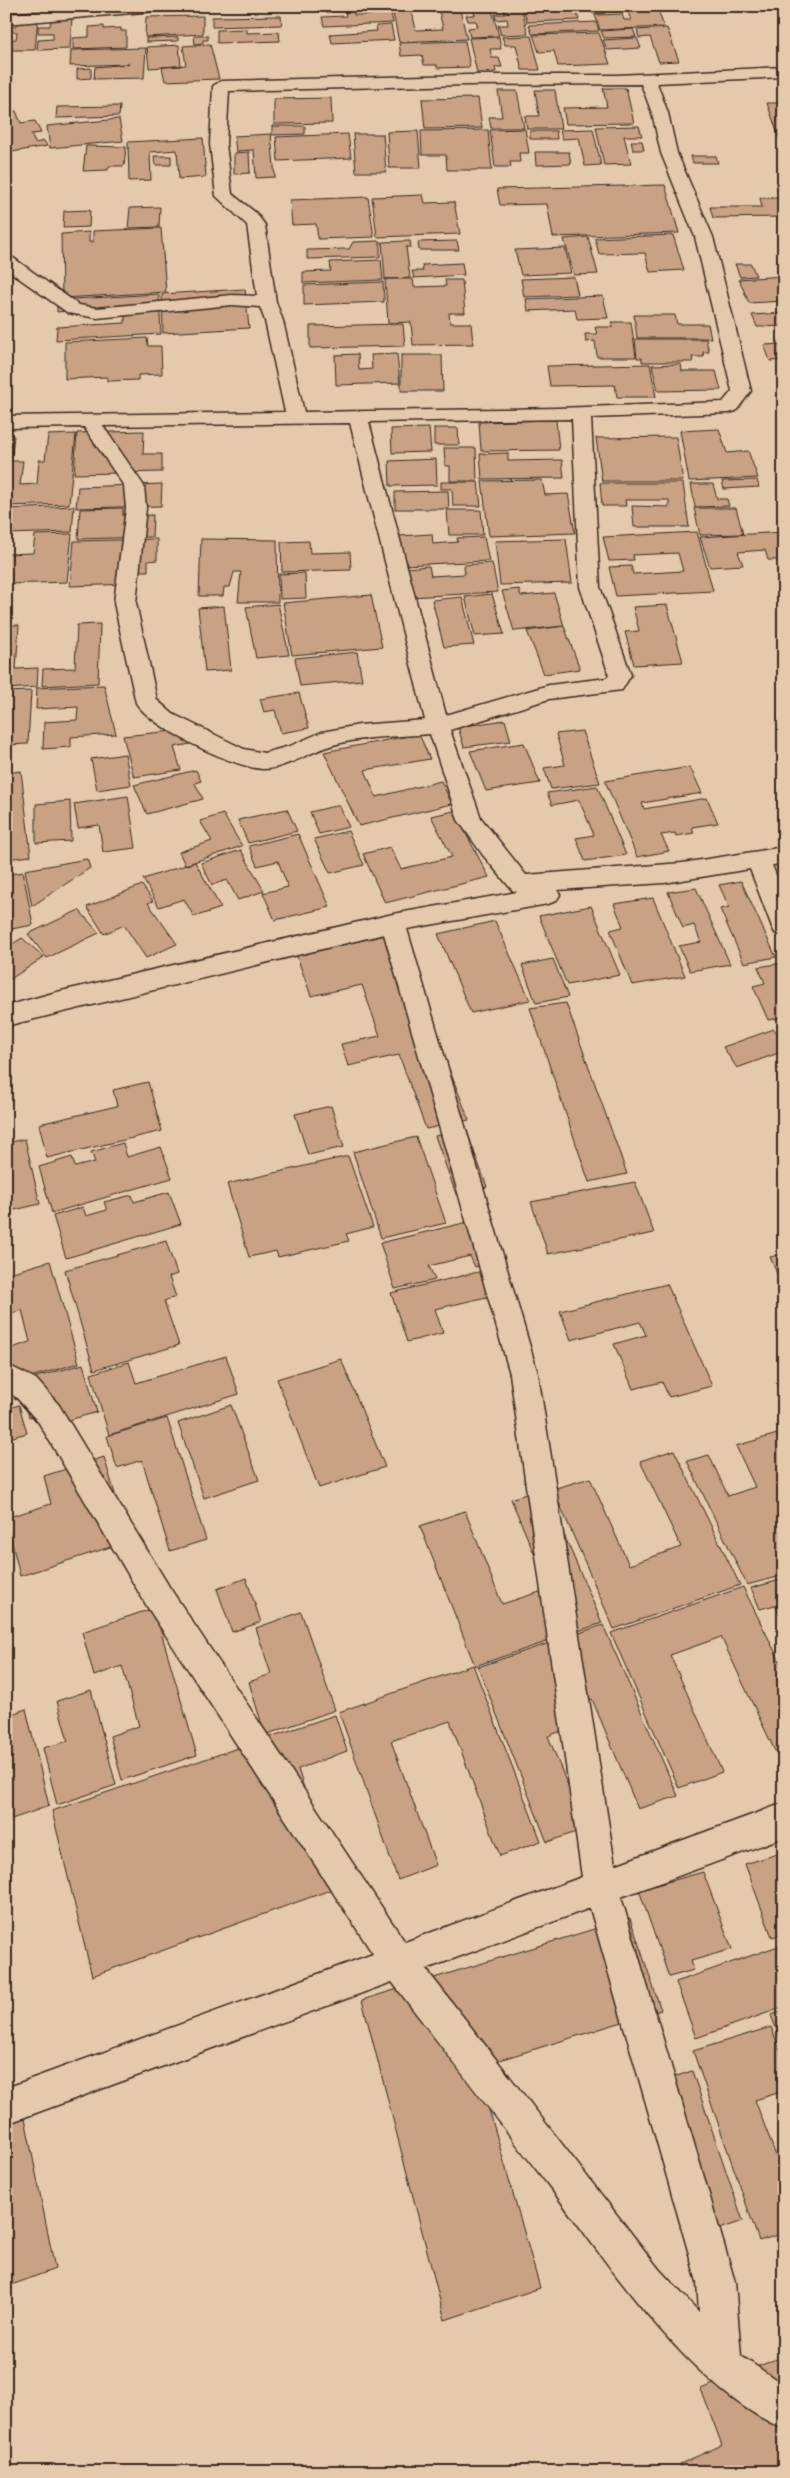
<svg xmlns="http://www.w3.org/2000/svg" width="790" height="2478" viewBox="0 0 790 2478" font-family="'Gochi Hand',sans-serif">
  <rect width="100%" height="100%" fill="#e5c9ac"/>
  <filter id="ink" filterUnits="userSpaceOnUse"><feTurbulence type="fractalNoise" baseFrequency=".02" numOctaves="2"/><feDisplacementMap in="SourceGraphic" scale="10" xChannelSelector="R" yChannelSelector="G"/><feConvolveMatrix kernelMatrix="1 2 1 2 8 2 1 2 1" color-interpolation-filters="sRGB"/></filter>
  <g filter="url(#ink)">
    <path fill="#c9a185" stroke="#3b2a1e" d="M438,6H459L467,39L399,42L392,8L411,7L416,30L443,29Z
      M472,6H491L499,36L470,37L468,28L478,27L476,21H468L466,15H475Z
      M503,6H521L528,34L501,35L498,25H508L507,19L496,20L495,14H505Z
      M523,6H575L579,20L527,22Z
      M590,6H603L605,13L593,14Z
      M657,7L664,27L600,30L595,15L622,14L624,20H631L628,12H636L635,8Z
      M370,8H390L393,23L324,26L322,17L346,16L345,10H353L354,15H371Z
      M72,16L70,49L37,50L38,40L53,39V33H38V26H50L51,17Z
      M203,16V34L145,37L146,17Z
      M281,16L282,25L212,27V17Z
      M38,18L35,50H6V40L16,39L17,32H6V27L16,26L17,19Z
      M596,22L599,31L532,34L529,25Z
      M391,25L394,40L332,43L330,34L377,31L376,26Z
      M104,26V29L121,28V31H126V47L73,49V38L89,37V27Z
      M667,28L679,61L659,62L650,37L639,38L637,30Z
      M247,29V33L279,32L280,41L217,43V30Z
      M633,29L636,37L604,38L601,31Z
      M599,33L610,64L558,66L554,51L539,52L533,35Z
      M194,36H208V40H203V43L195,44Z
      M531,36L540,70H522L516,45H505L502,37Z
      M178,37V41L146,42V38Z
      M499,37L501,49H490L492,58H499L502,67H495L496,72L477,73L469,38Z
      M637,38L641,48L607,50L603,40Z
      M465,41L470,67L437,68V65H424L422,55L401,56L399,43Z
      M210,44L219,79L165,81L162,67L186,65L183,46Z
      M179,45L181,66L149,68L147,47Z
      M146,48L144,78L94,79L95,67L129,64L70,66L71,50Z
      M91,68V78L77,79V69Z
      M603,88H626L634,123L566,124L563,108L607,107Z
      M535,90H555L561,129H527L525,116H539Z
      M498,91H517L524,128H491L489,117H502Z
      M779,93H784V151L767,103H783Z
      M331,98L332,123L274,124V99Z
      M478,98L482,128L425,129L422,99Z
      M120,106L119,116L56,118L57,107Z
      M16,111L21,123L35,121L41,133L31,134L35,143L44,141L47,146L6,153V112Z
      M119,119L123,141L50,148L47,126Z
      M272,126H305V134L272,135Z
      M639,126L642,136H624L631,164L604,165L596,127Z
      M525,129L529,153H519L520,162H510L511,167H495L490,130Z
      M593,129L601,165L585,166L579,138L562,139L560,130Z
      M488,130L492,170H447L446,155H422L421,131Z
      M418,131L421,168H389L387,132Z
      M530,131H556L557,139H530Z
      M271,134L275,177L256,178L254,150L236,151L234,136Z
      M348,134L351,158L278,161L276,137Z
      M353,134H383L386,172H356Z
      M203,138L206,177L179,179L177,150L150,152L151,180L129,181L128,142Z
      M631,141H642L644,150H633Z
      M86,146L126,147L124,166H109L108,170L83,171Z
      M249,152L250,173L234,174V153Z
      M535,152H569L571,164L536,165Z
      M154,156H171V165H155Z
      M691,156H716L718,163H693Z
      M665,185L679,233L553,237L547,204L500,205L497,189Z
      M423,195L425,203L454,202L460,234L377,237L372,197Z
      M368,197L374,237L318,239L316,224L292,225L290,200Z
      M760,198H784V217L713,218L710,207H762Z
      M160,207L159,227L128,228L130,208Z
      M90,210L89,227L63,228L64,211Z
      M161,228L166,292L62,298L61,234L89,232V242H93V231Z
      M673,235L684,270L650,272L645,253L599,254L595,238Z
      M588,237L598,274L574,275L564,239Z
      M380,241V257L307,259V250L349,249L353,242Z
      M410,241L411,247H406L410,278L385,279L382,242Z
      M457,241L459,250H419L418,242Z
      M565,248L571,273L521,275L515,250Z
      M381,260L383,280L303,283V272L331,271L330,262Z
      M462,263L464,275L414,278L412,271H423L422,265Z
      M735,264H751L756,276L740,277Z
      M784,276V301L749,303L739,279Z
      M574,277L578,295L524,297L521,279Z
      M385,279H413L414,287L446,286L445,280H462L465,313H449L450,323H471L473,344L413,345L411,322L388,323Z
      M383,282L384,302L304,305V285Z
      M245,289L249,328L163,333L162,294Z
      M159,294L161,334L56,340L57,327L125,323V305L57,312V300Z
      M603,296L608,318L577,319L575,309L528,311L526,299Z
      M784,313V326L757,327L752,315Z
      M634,315H675L677,324H708L711,338H637Z
      M612,322H631L636,357H597L595,341L586,342L585,334H597L595,327H613Z
      M403,324L405,346L310,348V326Z
      M147,338L148,346H161L162,374L138,375V380L107,381V377L65,379V342Z
      M635,339H706L709,352H703L704,357H692L693,362H642V358H637Z
      M784,344V360L770,361L764,345Z
      M358,354L359,370L372,369L371,355L397,354L400,383L336,385L335,355Z
      M401,355H442L443,391H401Z
      M650,364L656,397H617L615,385L550,386L547,366Z
      M681,364L682,371H716L721,390L658,391L652,365Z
      M556,420L559,450L481,451L479,422Z
      M429,428L431,452L392,453L391,429Z
      M434,428H458L459,445H434Z
      M719,429L727,453L748,451L758,478L689,481L680,431Z
      M144,431L143,454H162V472L74,474L77,433Z
      M76,434L69,504L6,506V436H14L11,461H23L20,485L37,484L39,460H45L48,435Z
      M676,437L683,481H602L596,438Z
      M444,448H476L477,481H450V466H445Z
      M508,453V461L562,460L564,478L482,479L480,454Z
      M436,459L437,485L390,486L389,461Z
      M542,480L545,495L568,494L575,533L489,536L482,481Z
      M757,480L759,487L724,489L722,481Z
      M441,482H478L481,506H453L452,489H441Z
      M600,483H683L689,527H634L632,506L669,507V500H625L626,506H602Z
      M162,484L161,506L76,508L78,487Z
      M691,484H713L717,499H727L729,506L695,507Z
      M448,491L449,509H395V492Z
      M74,506L72,532L6,534V509Z
      M123,508V516L153,515L152,537L78,539L80,509Z
      M694,508H736L743,534L700,535Z
      M447,510H481L483,535H449Z
      M697,532L713,591L616,596L609,567L631,566L633,574L683,571L678,553L633,555L634,560L609,561L603,537Z
      M784,532V560H768L765,550L738,552L743,565L710,567L700,537Z
      M72,534L67,582L6,584V554L33,553L35,535Z
      M432,534L433,544L458,542L457,538L484,537L489,561L403,565L399,536Z
      M157,539V560L148,561V571H133V584L70,586L74,541Z
      M201,539L277,540L278,602H238L241,572H234L230,587H224L223,596H199Z
      M566,539L572,583L500,585L495,541Z
      M309,541L310,553L350,552L351,570L282,572L281,542Z
      M492,563L498,592L410,597L406,568L429,566L431,576L465,574L464,565Z
      M305,573L306,598L280,599L279,574Z
      M519,589L521,596L554,593L564,626L514,631L502,591Z
      M492,594L504,634L475,636L465,597Z
      M371,595L382,647L292,655L283,603Z
      M462,597L474,645L444,647L432,600Z
      M278,604L289,655L256,658L246,607Z
      M667,605L683,662L634,665L625,632L639,631L633,607Z
      M224,606L231,670L205,672L198,608Z
      M100,624L98,683L42,686L43,669L75,668L77,625Z
      M6,625H19L16,669L38,668L37,687L6,689Z
      M564,626L580,669L544,674L527,631Z
      M357,652L362,680L300,686L295,658Z
      M104,685L116,734L71,737V747L43,749L44,722L77,720L78,707L36,709L37,688Z
      M31,691L28,744L6,745V692Z
      M299,693L309,728L281,733L275,710L264,712L260,699Z
      M505,720L511,741L464,747L458,727Z
      M192,729L196,743L174,747L181,770L134,777L123,736Z
      M582,731L600,783L551,789L544,768L565,765L556,734Z
      M419,734L430,759L365,770L376,797L441,781L452,804L359,826L324,752Z
      M524,743L540,783L486,791L470,751Z
      M125,754L131,785L97,790L91,759Z
      M690,767L702,793L642,803L644,809L707,798L718,823L692,827L694,833L676,836L675,833L661,835L669,851L637,857L605,781Z
      M196,770L201,781L195,783L203,799L147,814L134,785Z
      M21,771L31,856L6,859V773Z
      M597,786L626,855L585,861L576,838L594,835L579,800L552,805L547,793Z
      M128,796L136,848L103,852L99,825L78,828L74,804Z
      M70,801L71,841L36,843V804Z
      M339,805L349,827L319,834L310,812Z
      M287,809L297,831L248,843L238,820Z
      M454,811L489,877L385,903L363,854L390,847L401,869L452,857L431,816Z
      M223,814L242,846L185,865L179,852L212,841L200,821Z
      M348,831L364,865L330,873L314,839Z
      M298,834L330,907L275,920L263,893L288,887L278,861L257,866L249,846Z
      M241,850L264,891L238,900L227,880L212,885L201,863Z
      M87,859L90,868L32,906L25,870Z
      M195,862L221,908L194,917L184,899L159,907L143,879Z
      M23,872L33,925L6,930V875Z
      M741,881L776,957L744,963L720,909L729,907L719,885Z
      M142,885L153,901L148,903L177,944L146,958L124,925L104,934L87,907Z
      M696,888L730,964L690,971L679,946L701,942L694,925L683,928L668,892Z
      M653,898L685,976L632,985L610,930L623,927L614,904Z
      M591,906L620,975L567,985L539,916Z
      M79,910L99,933L47,958L28,934Z
      M495,921L530,1000L471,1013L438,934Z
      M396,933L469,1120L426,1129L399,1055L348,1066L341,1044L380,1036L362,985L311,996L296,954Z
      M22,938L44,957L6,982V948Z
      M553,959L568,997L536,1003L522,965Z
      M782,963L784,967V1017L768,1020L753,986L765,983L758,967Z
      M566,1003L627,1174L589,1182L530,1008Z
      M774,1029L784,1042V1051L737,1068L723,1047Z
      M148,1082L162,1131L47,1158L39,1124L117,1106L113,1090Z
      M331,1106L344,1147L308,1155L295,1114Z
      M466,1129L487,1187L456,1194L435,1136Z
      M416,1137L446,1223L381,1238L353,1152Z
      M25,1139L40,1204L6,1212V1143Z
      M123,1143L127,1157L161,1147L172,1178L52,1213L39,1167L72,1157L75,1167L95,1162L91,1152Z
      M348,1156L373,1227L346,1234L349,1241L278,1257L276,1251L249,1257L227,1184Z
      M635,1182L654,1233L548,1254L531,1202Z
      M169,1192L181,1224L66,1258L53,1216L83,1207L86,1216L107,1210L104,1202L132,1195L134,1202Z
      M489,1217L505,1260L475,1267L470,1256L429,1266L435,1280L395,1289L380,1243Z
      M166,1241L177,1274L169,1277L176,1297L164,1301L179,1345L94,1370L65,1270Z
      M784,1254V1290L770,1257Z
      M50,1261L79,1363L6,1384V1350L30,1342L22,1310L6,1315V1274Z
      M503,1266L512,1291L435,1309L443,1333L407,1342L391,1293Z
      M667,1284L712,1386L669,1397L662,1382L633,1389L614,1344L646,1335L640,1322L571,1340L560,1311Z
      M226,1356L239,1394L109,1435L91,1374L129,1362L136,1383Z
      M341,1359L385,1467L319,1488L277,1379Z
      M83,1364L97,1412L59,1423L56,1409L29,1417L24,1398L15,1400L11,1384Z
      M19,1405L27,1433L6,1439V1409Z
      M231,1405L259,1480L204,1498L178,1423Z
      M167,1418L206,1540L170,1551L142,1460L117,1468L107,1436Z
      M784,1432V1575L747,1585L687,1461L709,1455L728,1496L755,1487L736,1446Z
      M674,1450L740,1585L614,1629L553,1489L590,1478L629,1565L681,1547L640,1461Z
      M104,1457L129,1541L20,1576L6,1518L51,1504L44,1476Z
      M544,1488L602,1623L475,1666L420,1526L465,1511L502,1604L549,1589L511,1499Z
      M246,1578L261,1622L232,1632L217,1589Z
      M784,1579V1625L775,1605L760,1609L751,1588Z
      M743,1587L784,1670V1748L775,1751L721,1637L670,1655L722,1772L679,1788L611,1633Z
      M154,1608L197,1755L122,1780L110,1736L139,1726L122,1666L94,1676L82,1632Z
      M301,1612L335,1710L265,1735L249,1682L271,1674L256,1628Z
      M603,1625L678,1796L638,1809L592,1699L568,1707L575,1726L548,1736L585,1829L547,1842L478,1667Z
      M473,1665L541,1841L500,1856L450,1721L391,1741L436,1865L398,1880L339,1712Z
      M91,1690L116,1785L57,1805L43,1748L68,1741L57,1701Z
      M26,1709L49,1806L6,1821V1716Z
      M335,1715L347,1751L298,1769L336,1888L92,1976L52,1811Z
      M784,1852V1934L772,1937L745,1864Z
      M703,1872L732,1949L691,1961L694,1970L669,1977L639,1890Z
      M630,1918L661,2010L477,2067L540,2288L445,2320L362,2000Z
      M784,1944V2007L696,2038L676,1982Z
      M784,2011V2050L771,2015Z
      M771,2027L784,2060V2091L755,2100L784,2177V2233L759,2241L693,2051Z
      M692,2071L743,2221L711,2232L652,2084Z
      M24,2113L55,2269L6,2287V2119Z
      M784,2356V2472H683L680,2464L722,2445L701,2389Z"/>
    <g fill="none" stroke-linecap="round" stroke-linejoin="round">
      <g stroke="#3b2a1e" stroke-width="3">
        <path id="minor" d="M108,6H174L167,10L6,24V14Z
          M784,67V77L657,83L668,113L677,153L713,237L751,391L736,411L729,413L591,418L600,587L631,675L622,690L549,699L450,730L481,818L526,875L682,863L784,847V864L772,865L784,895V936L775,933L772,927L750,869L664,883L557,890L560,895L556,901L548,904L407,929L538,1374L615,1865L784,1803V1837L621,1897L735,2282L741,2356L784,2385V2429C695,2392 613,2271 556,2195C501,2124 446,2053 392,1982L6,2124V2088L373,1954L148,1608L39,1423L16,1397L6,1392V1364L36,1379L59,1405L170,1588L405,1942L582,1877L510,1374L384,934L6,1026V1006L57,992L393,914L517,892L512,890L482,854L458,820L430,734C397,737 359,736 327,747C308,753 283,770 262,769C233,767 152,728 136,703L114,603L126,508L124,486L84,427L6,428V416L285,412L265,321L260,307L232,305L97,318L68,313L6,269V256L12,257L79,305L97,308L232,295L257,296L247,225L216,196L210,144L213,86L221,81L467,75H617ZM641,84L652,113L661,153L695,237L732,391L723,402L558,408L304,412L283,321L276,302L265,225L256,213L232,194L226,144L229,91L467,85ZM572,419L580,587L609,675L607,678L549,685L446,715L369,422ZM350,423L425,720L359,725L322,732L290,746L264,753L244,749L173,714L157,700L136,603L146,508L144,486L103,426ZM590,1908L697,2282L699,2312L659,2269L426,1969Z"/>
      </g>
      <use href="#minor" fill="#e5c9ac" fill-rule="evenodd"/>
    </g>
  </g>
  <rect width="790" height="2478" fill="none" stroke="#e5c9ac" stroke-width="25"/>
  <rect x="12" y="12" width="765" height="2453" fill="none" stroke="#3b2a1e" stroke-width="2" filter="url(#ink)"/>
</svg>
